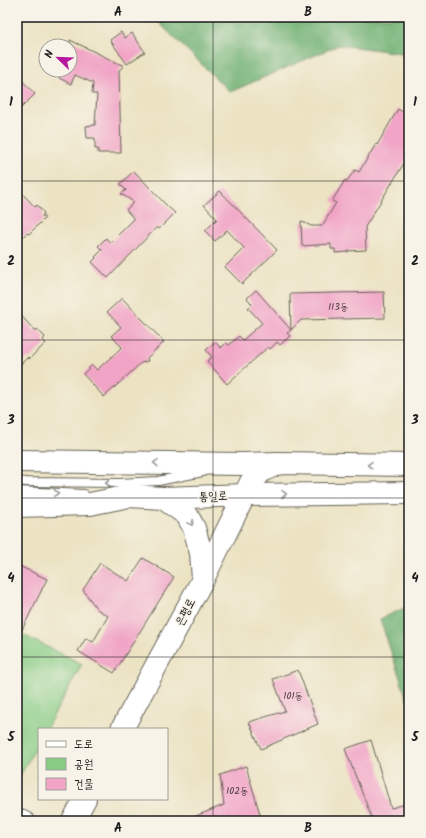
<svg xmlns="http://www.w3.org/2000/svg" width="426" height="838" viewBox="0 0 426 838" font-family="Kalam,'Poor Story',sans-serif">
  <rect width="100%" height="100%" fill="#f7f3e8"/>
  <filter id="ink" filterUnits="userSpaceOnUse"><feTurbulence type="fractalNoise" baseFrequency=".025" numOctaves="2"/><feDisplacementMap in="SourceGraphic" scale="8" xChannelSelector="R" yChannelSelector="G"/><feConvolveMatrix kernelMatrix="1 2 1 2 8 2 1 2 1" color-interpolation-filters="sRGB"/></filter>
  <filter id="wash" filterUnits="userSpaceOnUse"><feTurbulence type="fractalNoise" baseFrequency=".012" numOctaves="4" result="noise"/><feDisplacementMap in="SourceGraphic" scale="16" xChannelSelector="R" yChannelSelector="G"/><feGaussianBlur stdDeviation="0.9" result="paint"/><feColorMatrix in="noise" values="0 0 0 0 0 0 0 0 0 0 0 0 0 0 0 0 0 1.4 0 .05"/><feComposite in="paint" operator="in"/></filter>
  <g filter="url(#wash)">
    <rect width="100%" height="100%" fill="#ece3c3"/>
    <path fill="#88cc85" stroke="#527450" d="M17,632L82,664L46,729H39V742L17,781Z"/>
    <path fill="#6eb072" stroke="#456647" d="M153,17H409V54L339,45L230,92Z
      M409,606V705L380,619Z"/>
    <g id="blocks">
      <path fill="#f1a4c6" d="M121,32L125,38L132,33L145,52L127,64L110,40Z
        M70,40L124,66L119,70L121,153H98V149H95V138H87L86,126L95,125L97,94H92L93,83L75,75L71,84L59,78L63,70H70Z
        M17,75L35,94L17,112Z
        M398,109L409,116V155L365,227L366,250L348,251V252L335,253V249H331V244L302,246L301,221L311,226H322L336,203L332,201L345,180L347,181L355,170L359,172L376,144L377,145Z
        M134,171L167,206L175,213L159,229L157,227L108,278L92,262L96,258L95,257L102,250L98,246L106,238L110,243L134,219L126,210L134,202L121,194L126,190L120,184Z
        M17,188L35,207L37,205L44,213L42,216L45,218L29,234L27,233L17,242Z
        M220,191L277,250L242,284L225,267L244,248L227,230L215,241L205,231L217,219L204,205Z
        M256,290L291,330L287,333L290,336L280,345L277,342L270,349L268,347L227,384L207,361L212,357L206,350L215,342L221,348L226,343L229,345L239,336L243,340L262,323L248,308L252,304L247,298Z
        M384,292L385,318L301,320L291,330L290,294Z
        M122,298L164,342L147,358L148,361L141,363L104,397L83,374L92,365L97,370L122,347L111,336L121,327L107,312Z
        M17,311L35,331L37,329L45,337L43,340L46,343L29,359L28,357L17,368Z
        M143,558L174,577L114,673L78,651L86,638L93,642L108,616L97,609L83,590L100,563L128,581Z
        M17,565L47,579L17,640Z
        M298,670L318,724L261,749L249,722L285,711L273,679Z
        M371,740L391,808L406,804L409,811V821H373L345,749Z
        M246,766L262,821H186V820L224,805L220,775Z"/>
    </g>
  </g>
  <g filter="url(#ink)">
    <use href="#blocks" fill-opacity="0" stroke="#656256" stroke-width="1"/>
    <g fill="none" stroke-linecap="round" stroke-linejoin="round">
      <g stroke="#656256" stroke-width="10">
        <path id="lane" d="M17,481L26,482L119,483L158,481L203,472
          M17,491L84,494"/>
      </g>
      <g stroke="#656256" stroke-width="18">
        <path id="street" d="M17,816L27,821"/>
      </g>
      <g stroke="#656256" stroke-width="24">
        <path id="secondary" d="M122,729L203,579L251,482L262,471L279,463
          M73,821L85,799"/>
      </g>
      <g stroke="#656256" stroke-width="24">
        <path id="primary" d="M17,461L243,464L279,463L409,465
          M163,498L187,515L194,528L201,553L203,579
          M17,506L90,504L129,496L163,498L245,495L409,493"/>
      </g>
      <use href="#lane" stroke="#fff" stroke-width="8"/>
      <use href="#street" stroke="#fff" stroke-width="16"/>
      <use href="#secondary" stroke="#fff" stroke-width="22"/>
      <use href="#primary" stroke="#fff" stroke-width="22"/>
    </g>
    <defs><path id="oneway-chevron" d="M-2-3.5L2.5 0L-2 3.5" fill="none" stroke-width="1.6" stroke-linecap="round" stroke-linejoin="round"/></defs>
    <g stroke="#999">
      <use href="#oneway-chevron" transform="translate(156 463) rotate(-179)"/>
      <use href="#oneway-chevron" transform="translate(370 465) rotate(-179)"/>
      <use href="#oneway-chevron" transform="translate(108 483) rotate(-180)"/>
      <use href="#oneway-chevron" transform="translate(56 493) rotate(2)"/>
      <use href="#oneway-chevron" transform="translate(284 494) rotate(-1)"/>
      <use href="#oneway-chevron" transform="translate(191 523) rotate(62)"/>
    </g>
  </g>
  <path fill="none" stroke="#1c1c1c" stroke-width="1" stroke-opacity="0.55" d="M213,17V821M17,181H409M17,340H409M17,498H409M17,657H409"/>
  <g text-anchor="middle" stroke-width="3" stroke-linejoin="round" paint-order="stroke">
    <g font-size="10" fill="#513e46">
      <text x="338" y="310">113동</text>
      <text x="293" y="699">101동</text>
      <text x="237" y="794">102동</text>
    </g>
    <g font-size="12" fill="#1c1c1c" stroke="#f7f3e8">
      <text transform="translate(213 496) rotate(-2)" y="4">통일로</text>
      <text transform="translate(185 612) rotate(-62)" y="4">은평로</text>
    </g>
  </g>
  <rect width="426" height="838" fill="none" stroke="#f7f3e8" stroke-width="44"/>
  <rect x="38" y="728" width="130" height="72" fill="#f7f3e8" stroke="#9f9d96"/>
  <rect x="46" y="741" width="20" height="6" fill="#ffffff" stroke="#9f9d96"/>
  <text x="74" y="748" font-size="12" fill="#1c1c1c">도로</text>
  <rect x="46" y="758" width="20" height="12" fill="#88cc85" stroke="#9f9d96"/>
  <text x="74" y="768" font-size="12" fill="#1c1c1c">공원</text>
  <rect x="46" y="778" width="20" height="12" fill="#f1a4c6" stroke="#9f9d96"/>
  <text x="74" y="788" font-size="12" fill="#1c1c1c">건물</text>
  <g transform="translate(58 58) rotate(293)"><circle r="19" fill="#f7f3e8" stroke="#9f9d96"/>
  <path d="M0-3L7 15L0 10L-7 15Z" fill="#b5179e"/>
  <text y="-6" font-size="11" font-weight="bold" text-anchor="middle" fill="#1c1c1c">N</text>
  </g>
  <rect x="22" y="22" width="382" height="794" fill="none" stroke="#1c1c1c" stroke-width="1.5"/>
  <g font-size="13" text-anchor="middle" font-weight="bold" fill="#1c1c1c">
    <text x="118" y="16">A</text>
    <text x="308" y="16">B</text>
    <text x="11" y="106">1</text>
    <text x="415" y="106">1</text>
    <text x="11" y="265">2</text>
    <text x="415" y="265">2</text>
    <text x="11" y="424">3</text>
    <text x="415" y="424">3</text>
    <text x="11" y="582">4</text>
    <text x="415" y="582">4</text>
    <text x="11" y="741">5</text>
    <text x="415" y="741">5</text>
    <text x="118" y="832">A</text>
    <text x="308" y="832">B</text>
  </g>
</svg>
